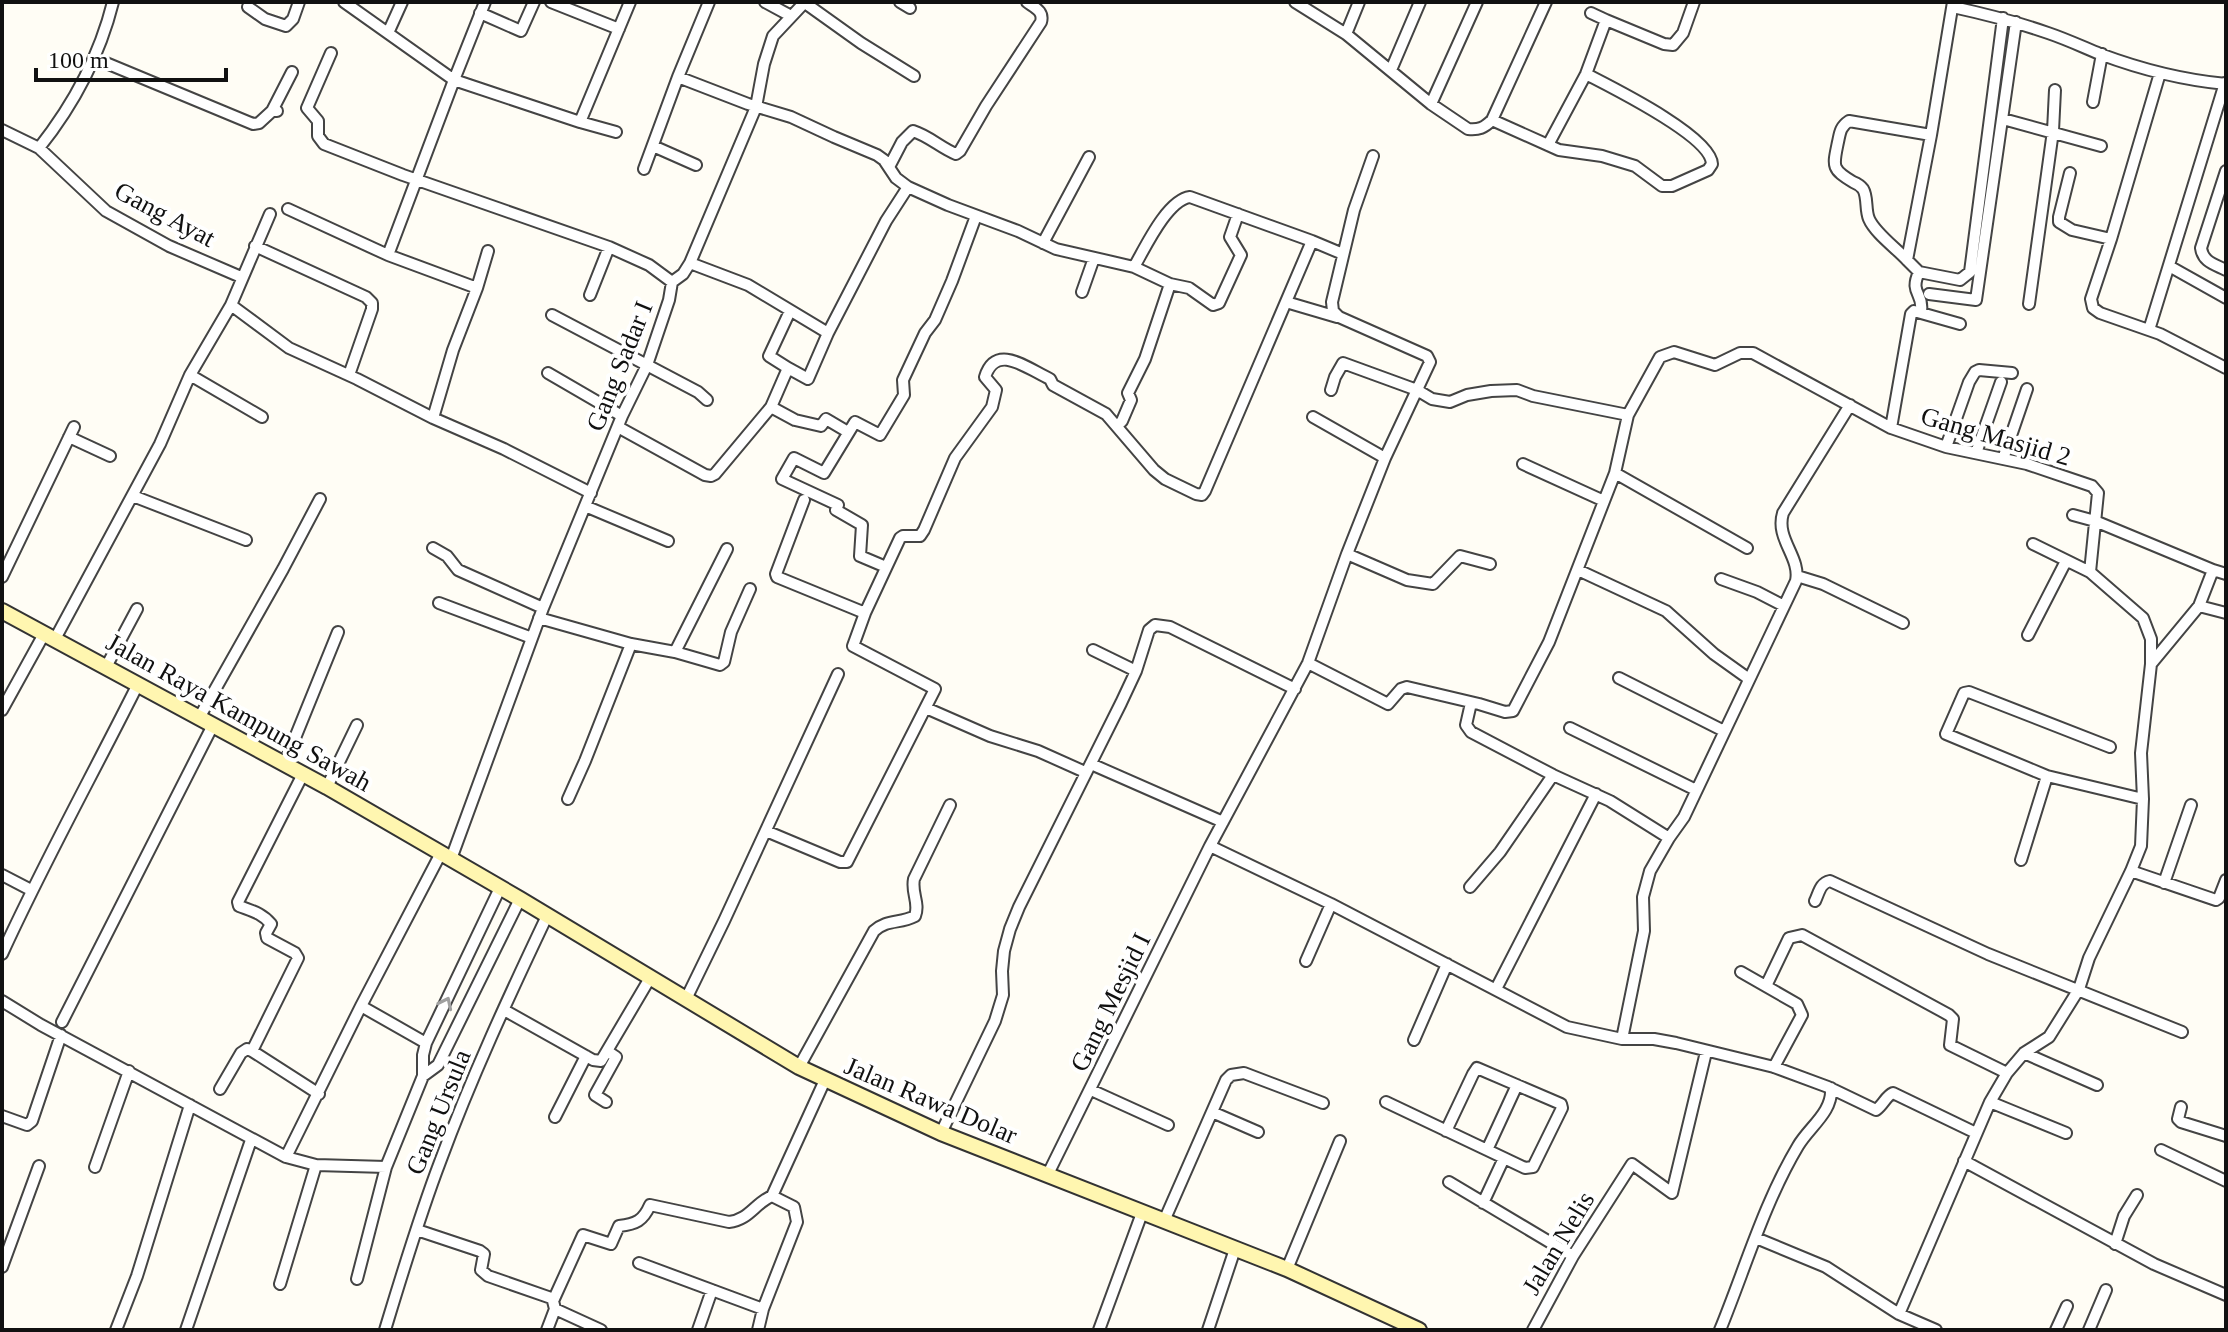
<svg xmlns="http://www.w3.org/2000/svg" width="2228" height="1332" viewBox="0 0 2228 1332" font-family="'Times New Roman',serif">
  <rect width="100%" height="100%" fill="#fffdf5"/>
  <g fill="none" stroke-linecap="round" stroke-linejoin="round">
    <g stroke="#444" stroke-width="14">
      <path id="street" d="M344,2L454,80L388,255
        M485,2L454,80L580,122L616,132
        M551,2L619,29
        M765,2L791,16
        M900,2L910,8
        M1295,2L1346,34L1431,104L1468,129C1479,130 1484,128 1492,120L1546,2
        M1953,2L1931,135L1907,260L1919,272L1960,280L1970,272L2003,18
        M805,3L861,43L914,76
        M248,7L265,19L286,26L293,19L299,2
        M1953,7C1985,14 2017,22 2048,33C2066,39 2083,47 2100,54C2140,69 2183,80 2226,84
        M480,13L521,31L534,2
        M1591,13L1606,20
        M388,33L402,2
        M1346,34L1359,2
        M331,53L307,108L318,121V136L324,144L403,175L609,247L649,265L672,282L669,300L647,365L622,416L543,608L451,859
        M94,58L253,124L259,123L272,111H277
        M1391,70L1420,2
        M2160,73L2111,239L2091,299L2093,308L2100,313L2160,334L2226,368
        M678,77L748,104L791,117L834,137L877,155L884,160L896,178L908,187L948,205L1018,231L1056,249L1134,267L1170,284L1189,288L1213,305L1219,303L1241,255L1230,237L1238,214
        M2093,102L2102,54
        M1431,104L1477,2
        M272,111L292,72
        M2003,119L2101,146
        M1492,120L1559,150L1602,156L1635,166L1662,186H1672L1708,170L1712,164C1711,136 1611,87 1586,74
        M580,122L630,2
        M2,130L39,148C74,104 99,58 113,2
        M1548,145L1586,74L1606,20L1664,44L1673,45L1683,33L1694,2
        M653,146L696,165
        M39,148L106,211L169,246L241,277
        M889,167L902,142L913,131C929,136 941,148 956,154L960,151L986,106L1041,22C1044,11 1035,8 1027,2
        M644,169L678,77L709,2
        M2226,171L2201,248C2203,262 2214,264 2226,270
        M2070,173L2059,217V222L2072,230L2111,239
        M288,209L388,255L477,288L453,350L433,418
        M1043,243L1089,157
        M255,246L366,297L372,303V309L349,375
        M1907,260C1896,248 1875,233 1869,219C1865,210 1868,197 1863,189C1860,185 1858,184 1853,182C1831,169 1833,166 1838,142C1840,133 1840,127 1849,121L1931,135
        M690,263L748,285L828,333L886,221L908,187
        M2169,266L2226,298
        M1134,267C1145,248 1167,200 1190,197L1312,241L1343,254
        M1919,272C1909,294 1924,293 1921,311
        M672,282L683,274L690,263L756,107L764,64L773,36L805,2
        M477,288L488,251
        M1082,292L1094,258
        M1929,294L1976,300L2016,22
        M590,295L609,247
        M1286,302L1337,317
        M2029,304L2053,131L2055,90
        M231,305L289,348L357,379L433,418L504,449L591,493
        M552,315L698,392L707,400
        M2149,330L2225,83
        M788,368L808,379L828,333
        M548,373L622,416
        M190,375L262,417
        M1331,390L1335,377L1343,363L1417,390L1432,399L1450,402L1467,395L1491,391L1517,390L1533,396L1628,415
        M771,407L795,420L821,426L826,419L848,432
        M1313,417L1385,458
        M1117,426L1122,421L1131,400L1128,393L1145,359L1170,284
        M618,427L705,475L711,476L715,474L771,407L788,368L769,356L790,311
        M1891,428L1911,314L1914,311L1960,324
        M69,437L110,456
        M1946,447L1969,382L1975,372L1979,370L2012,373
        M1976,453L2001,382
        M2003,459L2027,389
        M1523,464L1604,501
        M1615,473L1747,548
        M133,496L246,540
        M804,500L776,574L777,577L865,613
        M585,506L668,541
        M2073,515L2095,521L2213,570
        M2033,544L2090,572
        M433,548L447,556L458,570L543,608
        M1347,554L1407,580L1433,584L1460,556L1490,564
        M886,567L860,556L862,525L836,510L838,505L782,479L794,458L824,473L855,422L880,435L904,395L903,380L925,333L935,320L952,281L976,216
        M1578,570L1666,611L1714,654L1749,679
        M1797,576L1823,584L1903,623
        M2,577L74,427
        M1721,579L1757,592L1784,606
        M439,603L532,638
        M2199,606L2213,570L2226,574
        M539,618L631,644L675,652L720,665L724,662L731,632L750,589
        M2028,635L2066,561
        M55,639L160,444L190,375L231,305L270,214
        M1093,650L1136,671
        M675,652L727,549
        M1308,663L1388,704L1401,689L1407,687L1479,704L1505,712L1513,711L1549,642L1615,473L1628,415L1660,357L1674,352L1715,365L1740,353H1753L1891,428L1946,447L2027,464L2092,486L2098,493L2090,572L2143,618L2151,639V664L2141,753L2143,799L2141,846L2131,871L2089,958L2079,989L2049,1037L2024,1053L2007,1073L1990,1102L1899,1314
        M2151,664L2199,606L2226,613
        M106,667L137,609
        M1619,678L1724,731
        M1471,703L1466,725L1471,732L1553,775L1610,801L1669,838
        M926,708L990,736L1038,751L1085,772
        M2,710L44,634
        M199,718L283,569L320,499
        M1570,728L1696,790
        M1091,764L1223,822
        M284,765L338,632
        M303,774L238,902L239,906C252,911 262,913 271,924L266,933L267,938L295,953L298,958L252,1051L319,1094
        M2047,776L1946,734L1964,693L1969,692L2110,747
        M327,787L357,725
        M568,799L585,761L631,644
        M766,831L840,862H847L935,689L853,646L865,613L900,538L903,536H920L924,530L955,458L992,407L996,390L985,377C996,342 1028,369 1050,379L1053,385L1106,414L1154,470L1165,479L1196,494L1202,495L1205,491L1312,241
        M1210,846L1331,904L1567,1027L1622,1039H1654L1676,1043L1774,1067L1828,1087L1876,1110C1883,1105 1886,1096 1893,1093L1976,1133
        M2021,860L2047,776L2143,799
        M2131,871L2216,900L2219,898L2226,880
        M2,875L31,890
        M2164,883L2191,805
        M1470,887L1500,852L1553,775
        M1815,901C1819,893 1820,883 1830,881L1988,954L2182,1032
        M2,954C44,862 93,774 138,684
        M1306,961L1331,904
        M1741,972L1797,1004L1802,1015L1774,1067
        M1766,986L1789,938L1802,935L1949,1015L1953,1019L1950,1045L2007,1073
        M1496,989L1596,794
        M686,999L724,921L838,674
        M2,1001L41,1025L286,1157L316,1165L386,1167L423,1076V1055L426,1043L500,888
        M361,1006L426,1043
        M504,1010L593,1060L601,1061L650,978
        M62,1022L213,725
        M1622,1039L1644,931L1643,897L1650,871L1669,838L1684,817L1796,581C1801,557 1775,539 1783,513L1850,405
        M1414,1040L1447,964
        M2024,1053L2097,1085
        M799,1067L874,931C887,919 900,924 915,916C920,903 911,893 914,879L950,805
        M423,1076L438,1065L520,899
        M220,1089L241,1053L247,1049L252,1051
        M1091,1090L1168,1125
        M606,1102L595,1095L616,1057L607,1051
        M1386,1102L1504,1158L1483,1203
        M1990,1102L2066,1133
        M2181,1107L2178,1119L2181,1122L2226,1136
        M1212,1112L1258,1132
        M2,1116L27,1125L32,1121L61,1035
        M555,1117L586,1056
        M1446,1131L1473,1074L1477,1068L1561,1104L1562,1108L1533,1167L1525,1168L1504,1158
        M941,1133L995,1021L1003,995L1002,971L1004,951L1010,929L1019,907L1121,703L1136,671L1149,630L1155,625L1170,627L1295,689
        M1487,1150L1517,1085
        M2161,1150L2226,1181
        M286,1157L361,1006L441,853
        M1964,1161L2154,1264L2226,1295
        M95,1167L129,1071
        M1047,1176L1210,846L1308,663L1347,554L1385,458L1430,362L1427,356L1339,317L1333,311L1332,302L1354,210L1373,156
        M1449,1182L1573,1256
        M1164,1221L1226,1080L1231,1075L1244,1073L1323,1103
        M417,1230L480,1251L484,1254L481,1270L488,1276L554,1299
        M1756,1238L1826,1267L1899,1314L1936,1330
        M2115,1244L2124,1216L2137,1195
        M639,1263L763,1309
        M2,1267L39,1166
        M1287,1269L1340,1141
        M357,1279L386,1167
        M280,1284L316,1165
        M116,1330L137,1276L190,1105
        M186,1330L251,1140
        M385,1330C402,1274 419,1217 440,1162C471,1078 509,996 547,916
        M547,1330L555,1309
        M601,1330L555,1309L553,1301L583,1235L611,1244L619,1226C636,1224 643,1221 650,1205L729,1222C749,1220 755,1203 772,1196
        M698,1330L712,1290
        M758,1330L763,1309L797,1222L794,1207L772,1196L825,1080
        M1099,1330L1142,1213
        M1208,1330L1235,1249
        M1533,1330L1573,1256L1632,1164L1672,1193L1706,1052
        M1720,1330C1745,1269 1764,1203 1798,1146C1809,1127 1833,1112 1831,1088
        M2056,1330L2067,1306
        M2089,1330L2106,1290"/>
    </g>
    <g stroke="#333" stroke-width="18">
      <path id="secondary" d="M2,611L327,787L520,899L799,1067L941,1133L1287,1269L1419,1330"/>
    </g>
    <use href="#street" stroke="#fff" stroke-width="10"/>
    <use href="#secondary" stroke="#fff6b0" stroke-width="14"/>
  </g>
  <defs><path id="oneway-chevron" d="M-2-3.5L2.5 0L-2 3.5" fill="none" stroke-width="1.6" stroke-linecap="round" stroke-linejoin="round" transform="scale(2)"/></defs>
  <use stroke="#a0a0a0" href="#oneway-chevron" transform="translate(446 1003) rotate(-64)"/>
  <g text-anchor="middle" stroke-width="8" stroke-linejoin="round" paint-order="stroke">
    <g font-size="26" fill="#111" stroke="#fff">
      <text transform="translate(165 214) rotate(28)" y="9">Gang Ayat</text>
      <text transform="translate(619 366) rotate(-68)" y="9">Gang Sadar I</text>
      <text transform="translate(1996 436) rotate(16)" y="9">Gang Masjid 2</text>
      <text transform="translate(239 712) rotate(29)" y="9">Jalan Raya Kampung Sawah</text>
      <text transform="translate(1110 1002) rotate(-64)" y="9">Gang Mesjid I</text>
      <text transform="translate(931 1100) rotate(23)" y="9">Jalan Rawa Dolar</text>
      <text transform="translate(438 1112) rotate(-68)" y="9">Gang Ursula</text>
      <text transform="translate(1558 1243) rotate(-59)" y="9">Jalan Nelis</text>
    </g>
  </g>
  <rect width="2228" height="1332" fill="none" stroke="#111111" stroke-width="8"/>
  <path d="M36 68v12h190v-12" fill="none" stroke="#111111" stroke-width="4"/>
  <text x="48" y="68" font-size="24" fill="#111111" stroke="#ffffff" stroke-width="6" paint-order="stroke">100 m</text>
</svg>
